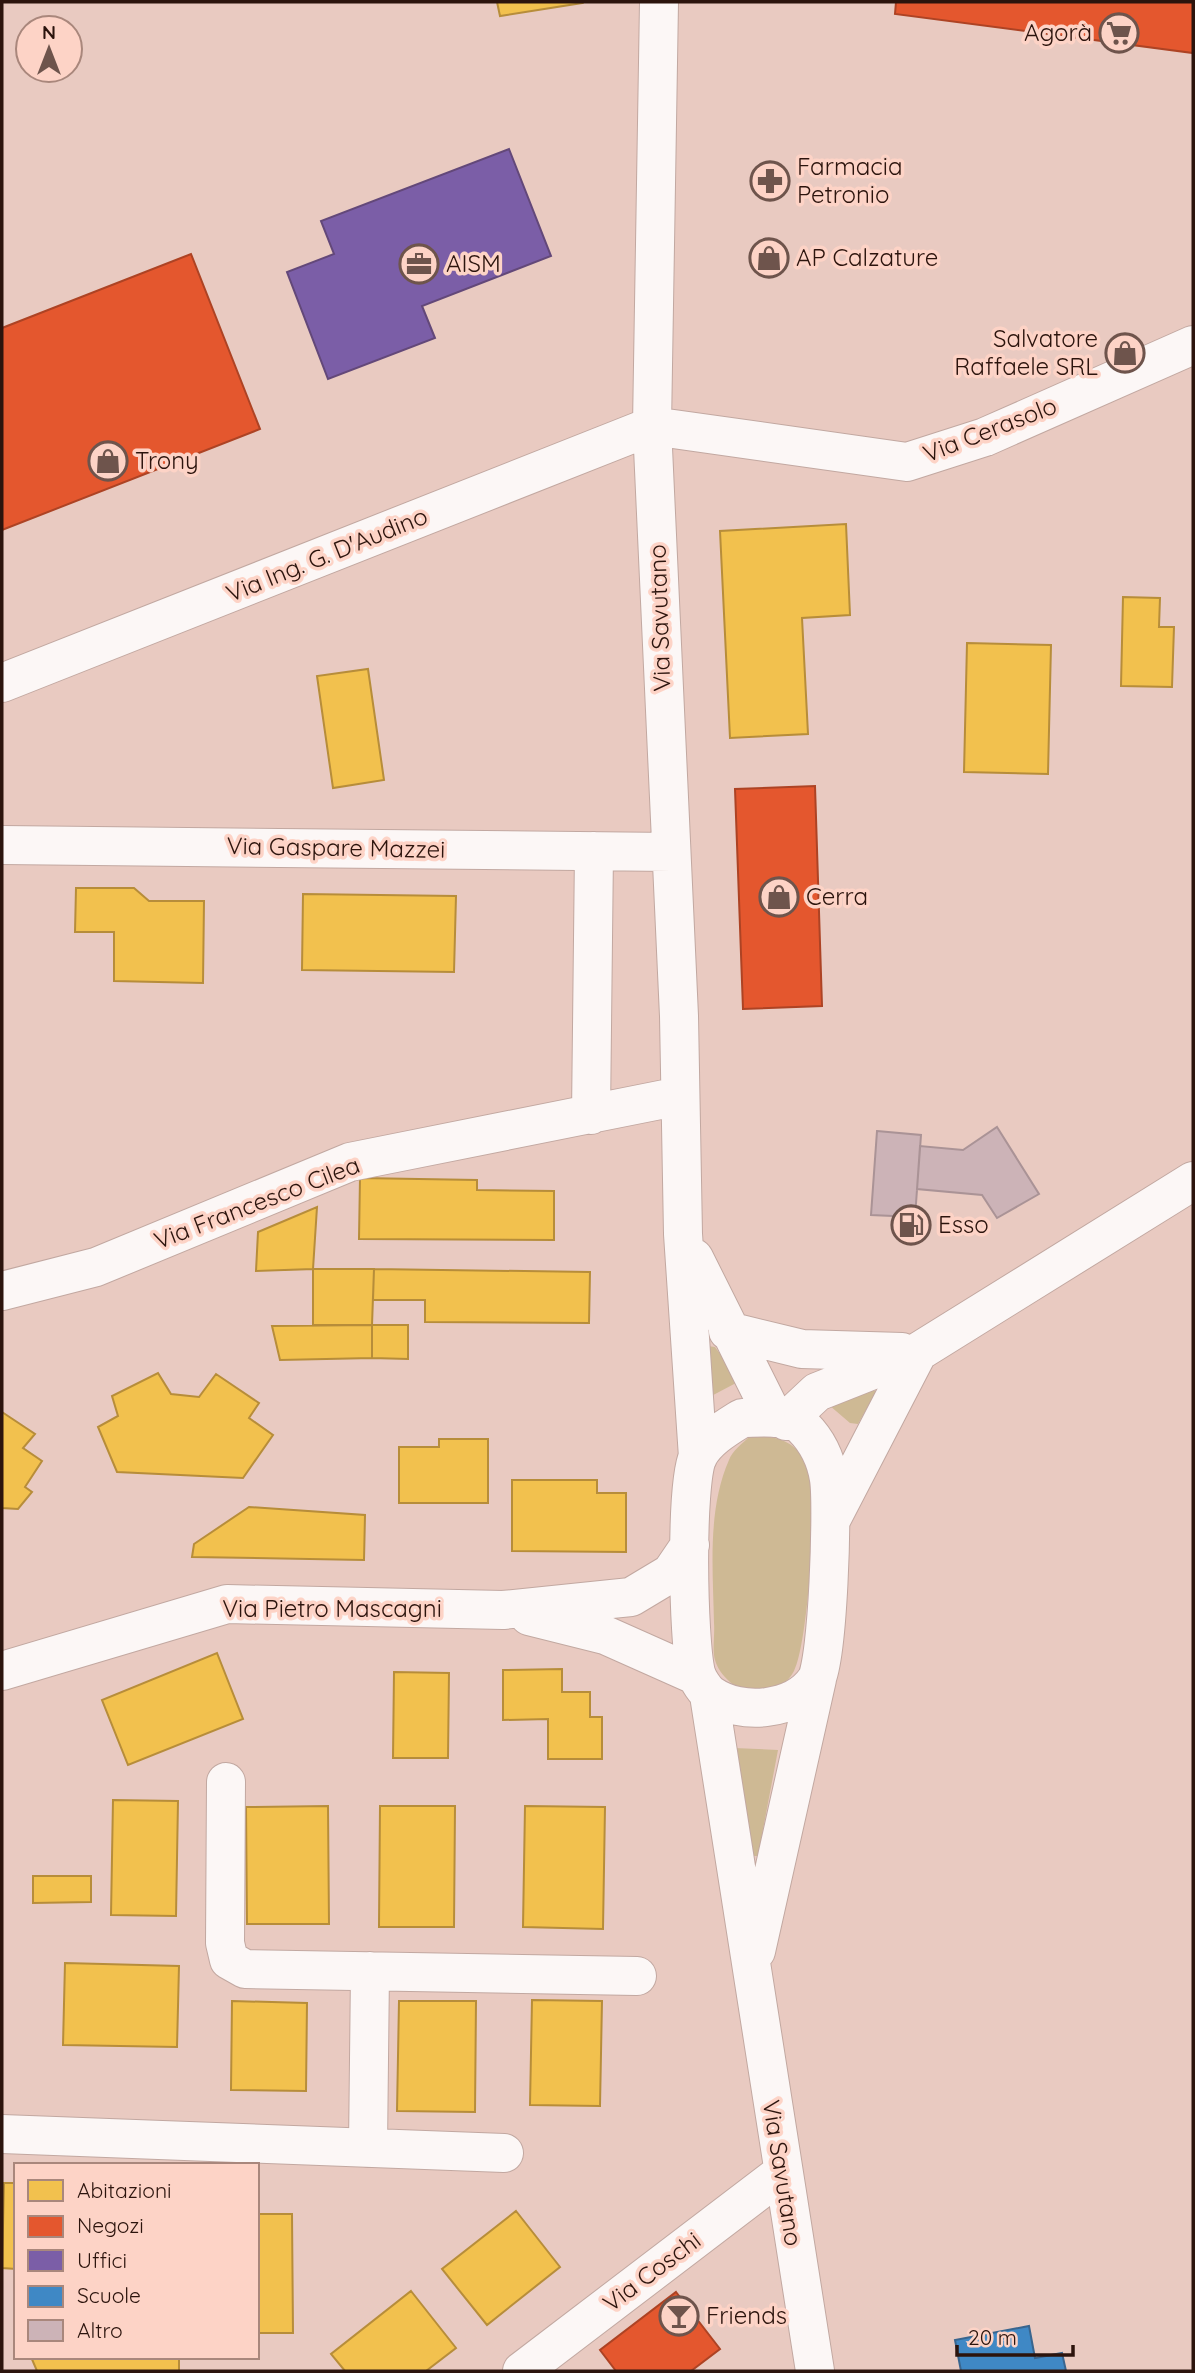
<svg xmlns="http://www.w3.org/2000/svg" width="1195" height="2373" viewBox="0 0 1195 2373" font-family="Quicksand,sans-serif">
  <rect width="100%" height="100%" fill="#e9cac1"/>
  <path fill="#ceb994" d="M700,1345L715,1347L735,1374L736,1383L700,1402Z
    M870,1387L876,1392L858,1424L850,1423L829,1405Z
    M750,1436C776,1436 794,1439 807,1465C819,1491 808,1645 794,1671C786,1687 770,1690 754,1692C738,1693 719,1675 715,1660C712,1650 715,1634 714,1623C713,1570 707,1510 729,1460C732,1451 743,1443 750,1436Z
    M734,1748L778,1750L758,1856H749Z"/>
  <path fill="#f2c14e" stroke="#b78d3a" stroke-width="2" d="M497,2H581L582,3L500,16Z
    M846,524L850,615L802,618L808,734L730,738L720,531Z
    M1123,597L1160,598L1159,627H1174L1172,687L1121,686Z
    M967,643L1051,645L1048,774L964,772Z
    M368,669L384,780L333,788L317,676Z
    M76,888H134L149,901H204L203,983L114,981V932H75Z
    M303,894L456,896L454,972L302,970Z
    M360,1178L477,1180V1190L554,1191V1240L359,1239Z
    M317,1207L313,1269L256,1271L258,1232Z
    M313,1269H374L372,1325H313Z
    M374,1269L590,1272L589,1323L425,1322V1300H373Z
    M372,1325H408V1359L372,1358Z
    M372,1325V1358L280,1360L272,1326Z
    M158,1373L171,1394L199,1397L216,1374L259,1403L249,1418L273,1435L243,1478L117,1472L98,1427L118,1416L112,1396Z
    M2,1412L35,1434L23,1448L42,1461L25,1487L32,1492L18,1509L2,1508Z
    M439,1439H488V1503H399V1447H439Z
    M512,1480H597V1493H626V1552L512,1551Z
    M249,1507L365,1515L364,1560L192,1557L194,1544Z
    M217,1653L243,1719L128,1765L102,1700Z
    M562,1669V1692H590V1717H602V1759H548V1719L503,1720V1670Z
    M394,1672L449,1673L448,1758H393Z
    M113,1800L178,1801L176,1916L111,1915Z
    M328,1806L329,1924H247L246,1807Z
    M380,1806H455L454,1927H379Z
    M525,1806L605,1807L603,1929L523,1927Z
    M33,1876H91V1902L33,1903Z
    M65,1963L179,1966L177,2047L63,2045Z
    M532,2000L602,2001L600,2106L530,2105Z
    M232,2001L307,2003L306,2091L231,2090Z
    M399,2001H476L475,2112L397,2111Z
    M4,2183H16V2269L2,2268Z
    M516,2211L560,2267L487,2325L442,2269Z
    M257,2214H292L293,2333H257Z
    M411,2291L456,2348L426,2371H345L331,2354Z
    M31,2357H179V2371H37Z"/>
  <path fill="#e4572e" stroke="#ad4324" stroke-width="2" d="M896,2H1193V53L895,14Z
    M191,254L260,429L2,530V328Z
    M815,786L822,1006L743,1009L735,789Z
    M676,2292L720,2349L691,2371H616L600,2350Z"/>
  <path fill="#7b5ea7" stroke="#634879" stroke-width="2" d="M509,149L551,256L422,306L435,338L328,379L287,272L334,254L321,221Z"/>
  <path fill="#3f88c5" stroke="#39658e" stroke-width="2" d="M1029,2326L1035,2358L1062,2353L1066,2371H961L955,2340Z"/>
  <path fill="#ccb3b7" stroke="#aa9396" stroke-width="2" d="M997,1127L1039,1194L997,1218L982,1195L917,1189L920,1146L963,1150Z
    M877,1131L921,1135L915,1217L871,1215Z"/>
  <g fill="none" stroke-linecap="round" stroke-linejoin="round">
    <g stroke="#c2a8a1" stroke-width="40">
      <path id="minor" d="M659,2L652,426L679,1016L683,1234L698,1457
        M2,683L652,426L907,462L985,437L1193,345
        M2,845L671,852
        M591,1115L594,851
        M694,1258L774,1418
        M2,1291L96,1267L350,1162L680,1096
        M728,1331L802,1349L902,1352
        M742,1418C759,1418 790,1414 803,1427C817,1441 826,1460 829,1479C833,1506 828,1661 816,1680C795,1711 741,1716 711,1695C705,1691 698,1680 696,1673C688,1641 685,1484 698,1456C707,1439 726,1428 742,1418Z
        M786,1421L817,1392L918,1352L1193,1181
        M832,1518L918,1352
        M529,1616L605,1635L697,1676
        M2,1671L227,1604L503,1610L631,1597L671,1573L690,1545
        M709,1695L815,2371
        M226,1782L225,1943L229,1960L245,1969L637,1976
        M756,1951L817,1679
        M2,2134L504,2153
        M368,2148L370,1971
        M522,2371L782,2173"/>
    </g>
    <use href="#minor" stroke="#fcf7f6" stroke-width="38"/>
  </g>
  <defs>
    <g id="supermarket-ring" transform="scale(2.0125)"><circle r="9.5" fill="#fdd3c6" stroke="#6e544c" stroke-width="1.5"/><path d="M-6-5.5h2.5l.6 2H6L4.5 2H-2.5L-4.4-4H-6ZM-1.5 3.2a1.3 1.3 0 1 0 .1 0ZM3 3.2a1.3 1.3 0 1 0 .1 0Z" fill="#6e544c"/></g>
    <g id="pharmacy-ring" transform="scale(2.0125)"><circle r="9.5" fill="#fdd3c6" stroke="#6e544c" stroke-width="1.5"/><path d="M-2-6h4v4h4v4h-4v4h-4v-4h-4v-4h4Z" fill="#6e544c"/></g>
    <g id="shop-ring" transform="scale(2.0125)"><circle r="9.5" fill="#fdd3c6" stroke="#6e544c" stroke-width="1.5"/><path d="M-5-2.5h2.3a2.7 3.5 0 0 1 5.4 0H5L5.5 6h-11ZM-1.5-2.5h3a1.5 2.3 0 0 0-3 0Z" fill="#6e544c"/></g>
    <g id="office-ring" transform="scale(2.0125)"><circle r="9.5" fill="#fdd3c6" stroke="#6e544c" stroke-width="1.5"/><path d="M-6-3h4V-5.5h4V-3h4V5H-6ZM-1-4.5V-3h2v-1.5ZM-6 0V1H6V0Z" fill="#6e544c"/></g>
    <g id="fuel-ring" transform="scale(2.0125)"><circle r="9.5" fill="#fdd3c6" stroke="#6e544c" stroke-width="1.5"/><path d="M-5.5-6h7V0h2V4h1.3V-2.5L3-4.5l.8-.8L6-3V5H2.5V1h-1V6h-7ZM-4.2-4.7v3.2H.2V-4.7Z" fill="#6e544c"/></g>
    <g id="bar-ring" transform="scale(2.0125)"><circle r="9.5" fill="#fdd3c6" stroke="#6e544c" stroke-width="1.5"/><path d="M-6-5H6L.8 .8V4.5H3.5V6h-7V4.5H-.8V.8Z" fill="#6e544c"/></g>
  </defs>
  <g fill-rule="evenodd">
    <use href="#supermarket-ring" x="1119" y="33"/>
    <use href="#pharmacy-ring" x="770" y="181"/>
    <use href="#shop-ring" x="769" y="258"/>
    <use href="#office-ring" x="419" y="264"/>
    <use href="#shop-ring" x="1125" y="353"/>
    <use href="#shop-ring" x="108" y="461"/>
    <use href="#shop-ring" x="779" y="897"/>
    <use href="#fuel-ring" x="911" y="1225"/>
    <use href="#bar-ring" x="679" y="2316"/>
  </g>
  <g text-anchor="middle" stroke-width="7" stroke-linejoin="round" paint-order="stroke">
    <g font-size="24" fill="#2c140d" stroke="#fdd3c6" text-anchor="start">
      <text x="1092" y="41" text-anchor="end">Agorà</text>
      <text x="797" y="175">Farmacia<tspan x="797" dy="28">Petronio</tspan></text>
      <text x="796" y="266">AP Calzature</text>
      <text x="446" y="272">AISM</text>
      <text x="1098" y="347" text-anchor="end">Salvatore<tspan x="1098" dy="28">Raffaele SRL</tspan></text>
      <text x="135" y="469">Trony</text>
      <text x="806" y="905">Cerra</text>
      <text x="938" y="1233">Esso</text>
      <text x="706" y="2324">Friends</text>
    </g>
    <g font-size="24" fill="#2c140d" stroke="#fdd3c6">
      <text transform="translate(990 430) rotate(-21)" y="8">Via Cerasolo</text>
      <text transform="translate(327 555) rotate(-22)" y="8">Via Ing. G. D'Audino</text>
      <text transform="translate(660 618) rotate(-92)" y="8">Via Savutano</text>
      <text transform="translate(336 848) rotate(1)" y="8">Via Gaspare Mazzei</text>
      <text transform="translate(257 1203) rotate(-21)" y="8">Via Francesco Cilea</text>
      <text x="332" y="1617">Via Pietro Mascagni</text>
      <text transform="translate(782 2173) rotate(81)" y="8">Via Savutano</text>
      <text transform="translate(652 2272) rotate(-37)" y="8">Via Coschi</text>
    </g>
  </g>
  <rect width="1195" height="2373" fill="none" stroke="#2c140d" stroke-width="7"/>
  <rect x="14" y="2163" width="245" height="196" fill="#fdd3c6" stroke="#a9877c" stroke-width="2"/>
  <rect x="28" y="2180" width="35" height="21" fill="#f2c14e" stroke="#a9877c" stroke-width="2"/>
  <text x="77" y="2198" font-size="21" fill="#2c140d">Abitazioni</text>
  <rect x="28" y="2216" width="35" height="21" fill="#e4572e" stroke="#a9877c" stroke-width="2"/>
  <text x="77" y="2233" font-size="21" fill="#2c140d">Negozi</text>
  <rect x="28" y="2250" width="35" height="21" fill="#7b5ea7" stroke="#a9877c" stroke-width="2"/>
  <text x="77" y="2268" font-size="21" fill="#2c140d">Uffici</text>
  <rect x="28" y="2286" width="35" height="21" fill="#3f88c5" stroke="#a9877c" stroke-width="2"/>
  <text x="77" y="2303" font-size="21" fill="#2c140d">Scuole</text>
  <rect x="28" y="2320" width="35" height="21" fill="#ccb3b7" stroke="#a9877c" stroke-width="2"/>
  <text x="77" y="2338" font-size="21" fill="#2c140d">Altro</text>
  <g transform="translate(49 49)"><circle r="33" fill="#fdd3c6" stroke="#a9877c" stroke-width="2"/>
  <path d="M0-5L12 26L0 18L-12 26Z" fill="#6e544c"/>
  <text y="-10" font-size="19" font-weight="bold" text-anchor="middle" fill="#2c140d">N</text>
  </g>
  <path d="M957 2345v10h116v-10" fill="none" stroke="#2c140d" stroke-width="3.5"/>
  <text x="968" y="2345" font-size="21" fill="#2c140d" stroke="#fdd3c6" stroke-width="5" paint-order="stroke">20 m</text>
</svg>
